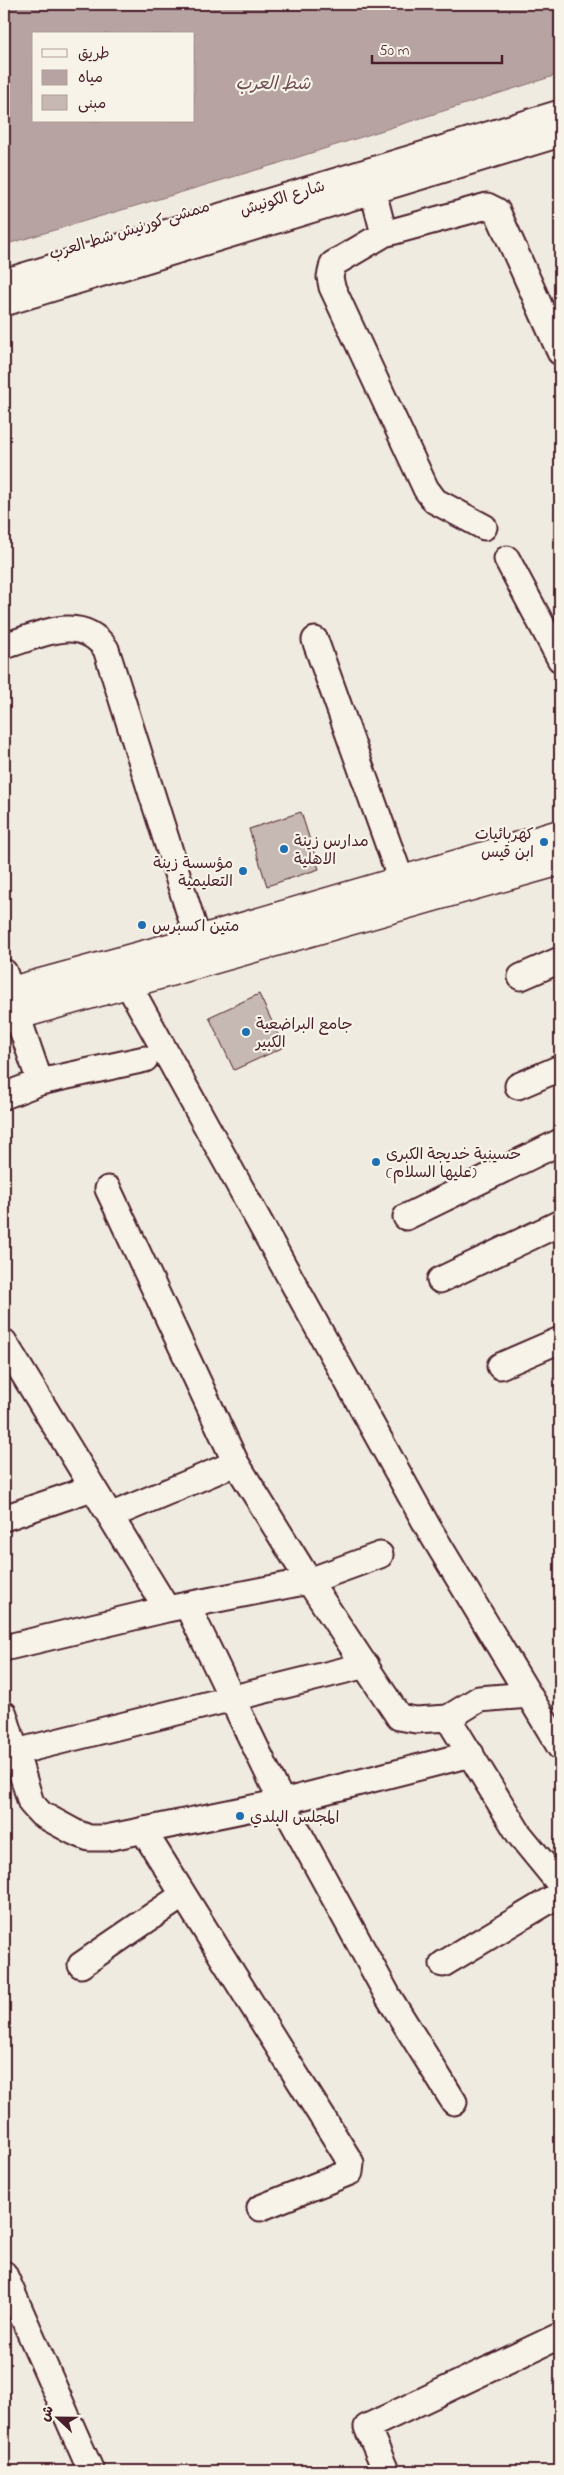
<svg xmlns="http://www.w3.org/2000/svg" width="564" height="2475" viewBox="0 0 564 2475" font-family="'Indie Flower','Playpen Sans Arabic',sans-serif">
  <rect width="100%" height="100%" fill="#f0ebe0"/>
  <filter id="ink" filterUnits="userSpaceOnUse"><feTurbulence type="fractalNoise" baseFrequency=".02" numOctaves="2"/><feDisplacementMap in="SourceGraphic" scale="10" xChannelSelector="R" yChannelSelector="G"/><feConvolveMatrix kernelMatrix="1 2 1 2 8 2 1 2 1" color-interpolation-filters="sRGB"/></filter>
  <g filter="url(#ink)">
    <path fill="#b7a4a2" stroke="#8b6f72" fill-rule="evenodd" d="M4,4H560V74L273,165L4,245ZM34,34H194V121H34Z"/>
    <path fill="#c6b8b3" stroke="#4a1f2b" d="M301,812L319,869L267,886L249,829Z
      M259,994L284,1047L234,1070L209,1017Z"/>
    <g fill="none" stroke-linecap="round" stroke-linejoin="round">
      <g stroke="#4a1f2b" stroke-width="29">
        <path id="minor" d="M369,176L384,234
          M4,282L560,113
          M4,303L560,134
          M484,527L435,501L426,489L332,287L330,277L333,264L384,234L487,206L497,211L560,352
          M507,559L560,659
          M315,640L401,880
          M4,646C39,636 80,612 106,649L198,940
          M4,972L11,992
          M521,977L560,960
          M128,984L429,1529L560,1747
          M17,1015L40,1082
          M518,1086L560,1068
          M4,1096L40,1082L145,1059
          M108,1189L236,1463L309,1581L399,1717L416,1720L448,1718L519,1834L560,1884
          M406,1217L560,1142
          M440,1280L560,1223
          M4,1342L167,1609
          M500,1366L560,1340
          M110,1516L236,1463
          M4,1518L92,1488
          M187,1605L282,1802L388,1996L454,2102
          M4,1648L167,1609L309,1581L380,1555
          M4,1714L31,1803L41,1814L74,1832L89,1838H106L282,1802L471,1754
          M448,1718L479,1699L529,1695
          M16,1752L366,1665
          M143,1830L351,2163L350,2172L260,2208
          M443,1964L560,1894
          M81,1965L183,1895
          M4,2274L91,2471
          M386,2471L367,2427L559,2336"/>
      </g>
      <g stroke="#4a1f2b" stroke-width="31">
        <path id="major" d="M4,993L198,940L560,834
          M4,1019L560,861"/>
      </g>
      <use href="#minor" stroke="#f7f3e8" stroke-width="25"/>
      <use href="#major" stroke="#f7f3e8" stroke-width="28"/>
    </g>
  </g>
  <g fill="#1f6fb2" stroke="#f7f3e8" stroke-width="2">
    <circle cx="544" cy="842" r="5"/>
    <circle cx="284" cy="849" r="5"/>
    <circle cx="243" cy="871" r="5"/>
    <circle cx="142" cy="925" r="5"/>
    <circle cx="246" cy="1032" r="5"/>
    <circle cx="376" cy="1162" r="5"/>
    <circle cx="240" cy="1816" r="5"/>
  </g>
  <g text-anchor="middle" stroke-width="4.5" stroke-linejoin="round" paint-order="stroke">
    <g font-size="16" fill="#4a1f2b" stroke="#f7f3e8">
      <text transform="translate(282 197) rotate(-17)" y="6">شارع الكونيش</text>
      <text transform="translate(129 229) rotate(-17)" y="6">ممشى كورنيش شط العرب</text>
    </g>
    <g font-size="16" fill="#4a1f2b" stroke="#f7f3e8" text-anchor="start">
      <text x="534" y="839" text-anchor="end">كهربائيات<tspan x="534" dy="18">ابن قيس</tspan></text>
      <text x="294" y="846">مدارس زينة<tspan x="294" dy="18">الاهلية</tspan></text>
      <text x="233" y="868" text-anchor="end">مؤسسة زينة<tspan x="233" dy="18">التعليمية</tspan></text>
      <text x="152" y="931">متين اكسبرس</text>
      <text x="256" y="1029">جامع البراضعية<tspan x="256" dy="18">الكبير</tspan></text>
      <text x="386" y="1159">حسينية خديجة الكبرى<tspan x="386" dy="18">(عليها السلام)</tspan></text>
      <text x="250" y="1822">المجلس البلدي</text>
    </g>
    <g font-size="18" font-style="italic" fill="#704e55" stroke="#f7f3e8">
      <text x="273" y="89">شط العرب</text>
    </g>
  </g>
  <rect width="564" height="2475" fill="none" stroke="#f7f3e8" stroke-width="20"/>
  <rect x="10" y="10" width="544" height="2455" fill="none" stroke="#4a1f2b" stroke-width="2" filter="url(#ink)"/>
  <rect x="32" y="32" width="162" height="90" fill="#f7f3e8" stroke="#b29e9c"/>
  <rect x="42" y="49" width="25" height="8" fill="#f7f3e8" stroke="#b29e9c"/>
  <text x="78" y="58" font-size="15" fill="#4a1f2b">طريق</text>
  <rect x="42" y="70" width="25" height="15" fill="#b7a4a2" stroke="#b29e9c"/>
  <text x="78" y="82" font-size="15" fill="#4a1f2b">مياه</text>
  <rect x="42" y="95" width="25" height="15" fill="#c6b8b3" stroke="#b29e9c"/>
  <text x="78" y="108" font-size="15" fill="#4a1f2b">مبنى</text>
  <g transform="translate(58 2418) rotate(292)" stroke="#f7f3e8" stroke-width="4" paint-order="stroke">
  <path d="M0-4L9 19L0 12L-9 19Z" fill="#4a1f2b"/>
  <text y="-8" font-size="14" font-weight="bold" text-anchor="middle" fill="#4a1f2b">ش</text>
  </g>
  <path d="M372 55v8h130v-8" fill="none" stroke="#4a1f2b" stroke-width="2.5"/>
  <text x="379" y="55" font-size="15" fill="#4a1f2b" stroke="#f7f3e8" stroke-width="4" paint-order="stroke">50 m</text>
</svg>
